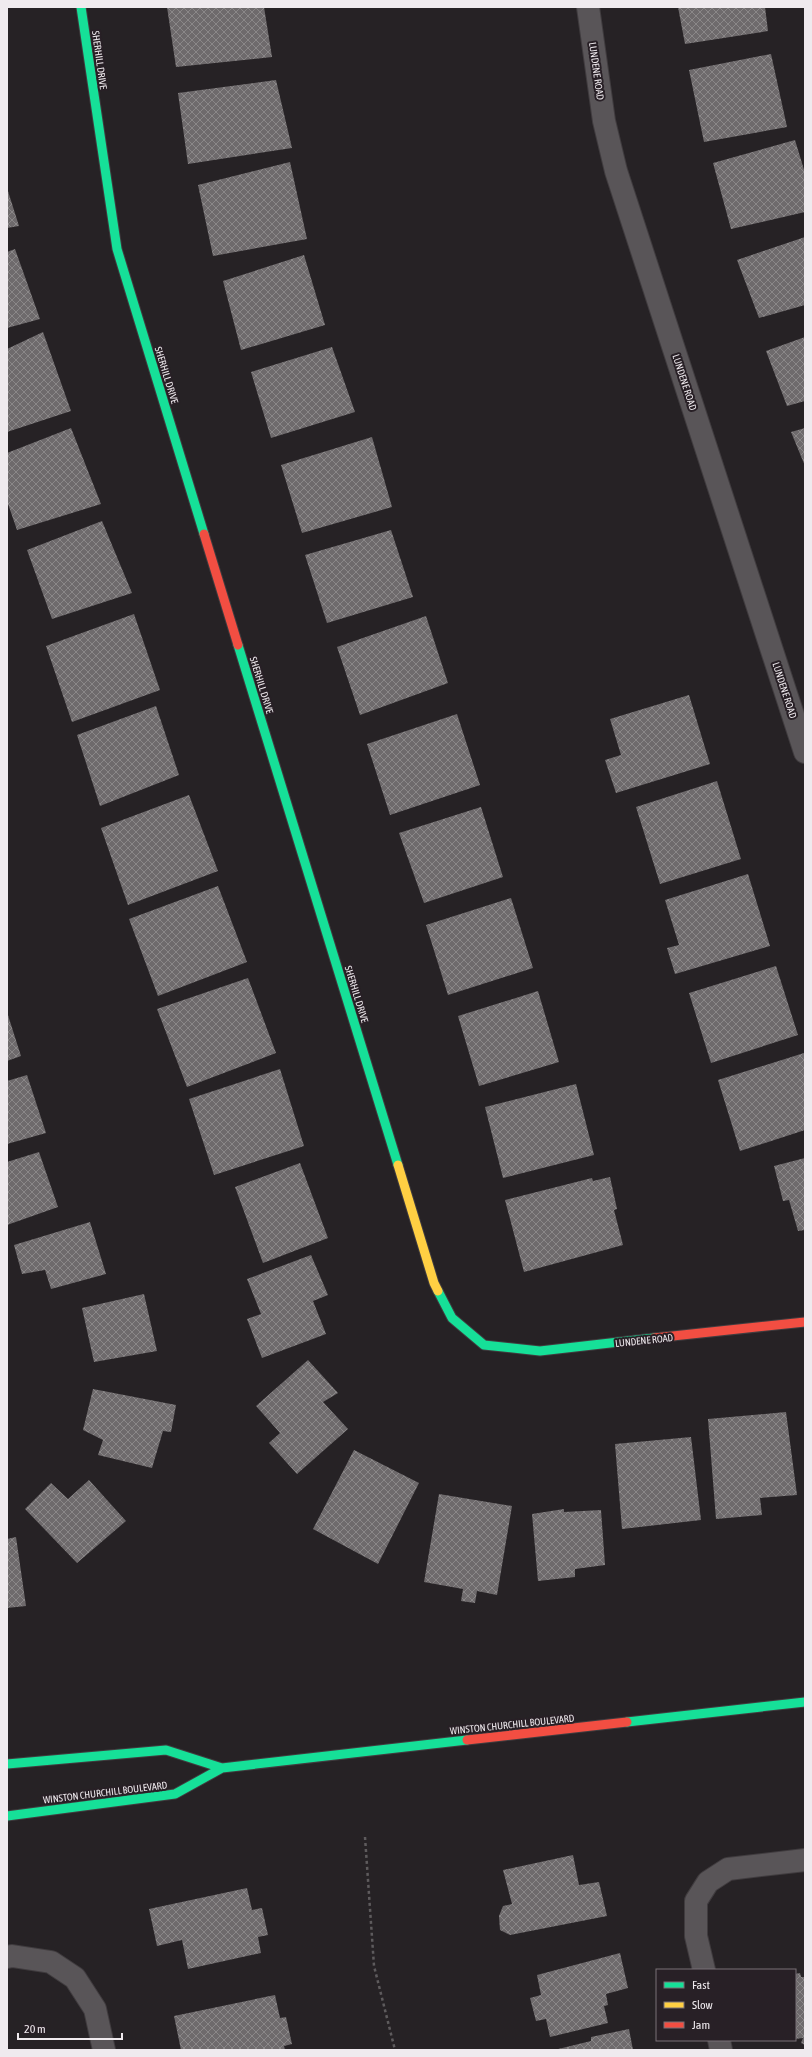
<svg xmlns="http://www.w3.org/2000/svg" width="812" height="2057" viewBox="0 0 812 2057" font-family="'Asap Condensed',sans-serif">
  <defs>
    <pattern id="building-cross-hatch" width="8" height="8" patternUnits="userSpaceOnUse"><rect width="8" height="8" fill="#6e6a6c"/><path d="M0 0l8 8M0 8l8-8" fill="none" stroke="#8a8788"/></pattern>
  </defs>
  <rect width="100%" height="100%" fill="#262225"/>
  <path fill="url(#building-cross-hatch)" d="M167,7H264L272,57L176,67Z
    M678,7H765L768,31L685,44Z
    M771,54L787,127L704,142L689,70Z
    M276,80L292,148L188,164L178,93Z
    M795,140L805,173V212L731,229L713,163Z
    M290,162L307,239L213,256L198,185Z
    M7,188L19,226L7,228Z
    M805,237V305L759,318L737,260Z
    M15,249L40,319L7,328V252Z
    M304,255L325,325L241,350L223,281Z
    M43,332L71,411L7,432V349Z
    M805,337V401L787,406L766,351Z
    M332,347L355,412L271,438L251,372Z
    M71,428L101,504L17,530L7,501V453Z
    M805,428V466L791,432Z
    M372,437L392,507L302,533L281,465Z
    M102,521L132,593L52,619L27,550Z
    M391,530L413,597L327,623L305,555Z
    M134,614L160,690L72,722L46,646Z
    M426,616L448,683L360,715L337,647Z
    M689,695L710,764L616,793L605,760L621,755L610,719Z
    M156,706L179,775L100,806L77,735Z
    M457,714L480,785L390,815L367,744Z
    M717,781L741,859L660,884L636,807Z
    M189,795L218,871L128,905L101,828Z
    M481,807L503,877L424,903L399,833Z
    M748,874L770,946L675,974L667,948L679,945L665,900Z
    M218,886L247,962L158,996L129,919Z
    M511,898L533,968L448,995L426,925Z
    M776,966L798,1035L711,1063L689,993Z
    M248,978L276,1053L187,1087L157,1009Z
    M538,991L559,1062L479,1086L458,1016Z
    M7,1012L21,1056L7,1061Z
    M804,1053L805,1130L740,1151L718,1080Z
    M280,1069L304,1146L214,1175L189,1099Z
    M27,1075L46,1133L7,1144V1081Z
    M576,1084L594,1155L503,1178L485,1107Z
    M39,1152L58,1207L7,1225V1162Z
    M805,1158V1230L798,1231L789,1200L783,1201L774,1166Z
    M300,1163L328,1238L263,1263L235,1187Z
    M610,1177L617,1209L614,1210L623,1245L524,1272L505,1200L592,1178L593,1181Z
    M90,1222L106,1274L51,1289L45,1270L22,1274L14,1245Z
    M311,1255L328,1295L313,1301L326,1334L262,1358L247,1319L261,1314L247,1279Z
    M144,1294L157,1351L94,1362L82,1308Z
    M308,1360L338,1393L323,1402L348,1429L297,1474L269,1443L280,1433L256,1406Z
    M93,1389L176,1405L171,1432L163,1431L152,1468L98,1455L103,1440L83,1430Z
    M786,1412L797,1495L760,1498L762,1515L716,1519L708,1419Z
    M691,1437L701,1520L622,1529L615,1444Z
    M354,1450L419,1483L378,1564L313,1529Z
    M89,1480L126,1521L77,1563L25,1509L51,1483L68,1499Z
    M439,1494L512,1506L497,1595L477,1591L475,1603L461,1601L463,1589L424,1582Z
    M564,1509V1512L601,1510L605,1565L575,1569V1577L538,1581L532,1514Z
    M16,1537L26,1606L7,1608V1539Z
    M573,1855L579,1885L599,1882L607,1916L510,1935L500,1930L499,1916L503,1906L512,1904L503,1870Z
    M247,1888L252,1910L262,1908L268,1935L258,1937L261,1953L188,1969L182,1940L157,1946L149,1909Z
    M620,1953L628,1988L606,1994L608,2005L604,2006L608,2023L550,2037L546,2019L536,2021L530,1998L541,1995L537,1975Z
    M800,1973L801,1977H805V2045L801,2043L803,2038L795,2039V1974Z
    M275,1995L280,2018L286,2017L292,2044L284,2046L285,2050H181L174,2016Z
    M629,2029L633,2050H554L591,2041V2037Z"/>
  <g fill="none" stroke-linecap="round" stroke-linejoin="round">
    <g stroke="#403c3f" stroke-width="24">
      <path id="street" d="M588,7L604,121L616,171L805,752
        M7,1957L12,1956L51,1962L75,1978L95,2009L104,2050
        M704,1970L696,1936V1901L708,1882L728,1869L805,1860
        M719,2040L721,2050"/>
    </g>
    <g stroke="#403c3f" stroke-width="11">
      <path id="fast" d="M81,7L117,249L204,534
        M238,645L398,1165
        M438,1291L452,1318L484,1345L540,1351L654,1338
        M627,1722L805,1702
        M7,1764L166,1750L222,1768
        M7,1816L175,1794L222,1768L467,1740"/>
    </g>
    <g stroke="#403c3f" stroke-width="11">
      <path id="slow" d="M398,1165L434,1283L438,1291"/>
    </g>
    <g stroke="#403c3f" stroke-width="11">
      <path id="jam" d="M204,534L238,645
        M654,1338L805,1322
        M467,1740L627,1722"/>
    </g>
    <path stroke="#5e5b5d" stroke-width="2.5" stroke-dasharray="3 3" stroke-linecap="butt" d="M365,1837L374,1966L395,2050"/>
    <use href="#street" stroke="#595558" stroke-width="22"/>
    <use href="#fast" stroke="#16e098" stroke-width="9"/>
    <use href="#slow" stroke="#ffcf43" stroke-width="9"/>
    <use href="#jam" stroke="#f24e42" stroke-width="9"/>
  </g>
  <g text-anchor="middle" stroke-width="4" stroke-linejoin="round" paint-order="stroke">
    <g font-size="10" fill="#efeaee" stroke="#282026">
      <text transform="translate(100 60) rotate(82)" y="4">SHERHILL DRIVE</text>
      <text transform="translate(597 71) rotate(82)" y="4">LUNDENE ROAD</text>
      <text transform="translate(167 375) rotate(73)" y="4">SHERHILL DRIVE</text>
      <text transform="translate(685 382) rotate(72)" y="4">LUNDENE ROAD</text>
      <text transform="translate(262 685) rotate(73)" y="4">SHERHILL DRIVE</text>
      <text transform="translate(785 690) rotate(72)" y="4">LUNDENE ROAD</text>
      <text transform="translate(357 994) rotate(73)" y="4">SHERHILL DRIVE</text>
      <text transform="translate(644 1340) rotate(-6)" y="4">LUNDENE ROAD</text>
      <text transform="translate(512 1724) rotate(-6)" y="4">WINSTON CHURCHILL BOULEVARD</text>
      <text transform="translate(105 1792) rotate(-7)" y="4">WINSTON CHURCHILL BOULEVARD</text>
    </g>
  </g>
  <rect width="812" height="2057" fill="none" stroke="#efeaee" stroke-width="16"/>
  <rect x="656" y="1969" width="140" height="72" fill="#282026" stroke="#787176"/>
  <rect x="664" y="1982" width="20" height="6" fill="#16e098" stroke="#787176"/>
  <text x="692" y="1989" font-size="12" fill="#efeaee">Fast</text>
  <rect x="664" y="2002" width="20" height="6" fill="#ffcf43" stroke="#787176"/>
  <text x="692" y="2009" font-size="12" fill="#efeaee">Slow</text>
  <rect x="664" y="2022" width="20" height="6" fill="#f24e42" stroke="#787176"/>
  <text x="692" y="2029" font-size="12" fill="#efeaee">Jam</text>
  <path d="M18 2033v6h104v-6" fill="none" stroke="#efeaee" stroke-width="2"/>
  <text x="24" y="2033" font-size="12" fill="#efeaee" stroke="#282026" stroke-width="3" paint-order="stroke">20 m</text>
</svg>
